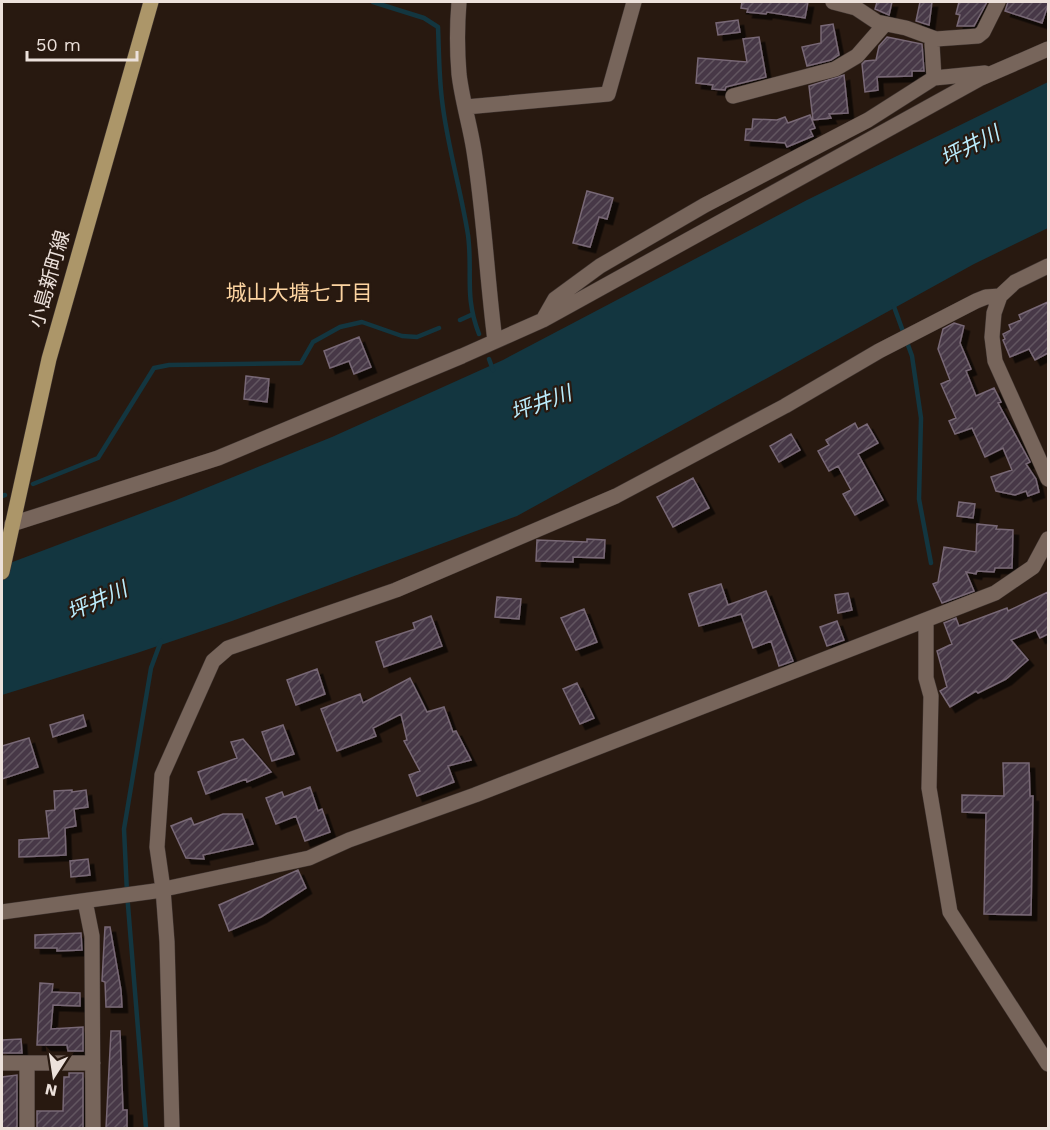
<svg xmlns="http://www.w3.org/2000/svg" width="1050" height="1130" viewBox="0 0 1050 1130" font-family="'Work Sans','Noto Sans JP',sans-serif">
  <defs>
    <pattern id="building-hatch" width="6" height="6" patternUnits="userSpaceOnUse" patternTransform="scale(1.5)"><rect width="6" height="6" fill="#473946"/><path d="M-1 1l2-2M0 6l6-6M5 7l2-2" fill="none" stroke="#625560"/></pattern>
    <filter id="shadow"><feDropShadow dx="5.5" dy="5.5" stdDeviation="0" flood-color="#0009"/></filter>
  </defs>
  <rect width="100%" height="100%" fill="#281910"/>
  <path fill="#133640" d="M1048,82V228L974,264L517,516L232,621L137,653L2,695V566L174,501L332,437L503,360L807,200Z"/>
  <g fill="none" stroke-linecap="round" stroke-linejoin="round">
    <path stroke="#133640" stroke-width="4.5" d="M373,2L424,18L438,27C439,51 439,76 442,100C447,145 461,190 468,235C473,273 464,296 479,334
      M893,304L912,356L921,418L919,499L931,563
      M460,320L471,315
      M489,359L493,370
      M33,484L98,458L154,368L169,365L301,363L313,342L340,327L362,322L402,336L417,337L439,328
      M2,496L5,495
      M146,1128L127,893L124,829L151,668L161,641"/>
  </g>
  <path fill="url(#building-hatch)" stroke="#786876" stroke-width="1.5" filter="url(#shadow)" d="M742,2H808L805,18L767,12L766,14L747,12L748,9L741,8Z
    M877,2H892L889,15L875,9Z
    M920,2H932L929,25L916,21Z
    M959,2H987L974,26H957L960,15L956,14Z
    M1008,2H1048V5L1042,23L1005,11Z
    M738,20L740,32L718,35L716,23Z
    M833,24L839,55L831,60L807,66L802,47L821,43V26Z
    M759,37L766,77L726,87L725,90L712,89L713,85L696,83L698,58L747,62L743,39Z
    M887,37L922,44L924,71H912V76L877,77L878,90L865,92L862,64L865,61L876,60L879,46Z
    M844,75L848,113L829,114L831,118L813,120L809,86Z
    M810,115L815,128L810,130L813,136L787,147L785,143L745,140L746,129H752L753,119L777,120L785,117L788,123Z
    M587,191L613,198L607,219L599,217L590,247L573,243Z
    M1048,302V353L1035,360L1029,349L1010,357L1003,340L1005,339L1003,334L1011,330L1009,325L1021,320L1019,315Z
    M954,323L964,326L960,343L971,369L966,371L976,396L994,388L1001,402L998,403L1030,462L1026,464L1036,479L1039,492L1028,496L1026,491L1015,495L996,491L991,477L1012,470L1003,448L985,457L972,428L955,434L949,421L956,418L941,384L950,380L938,349L943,329Z
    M359,337L371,367L354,374L349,361L330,368L324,351Z
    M246,376L269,379L267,402L244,399Z
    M855,423L858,429L867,424L878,443L858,454L883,500L855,515L843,494L851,490L838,466L829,471L818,451L829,445L826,440Z
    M791,434L800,450L779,462L770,446Z
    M693,478L709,508L673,527L657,497Z
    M959,502L975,504L973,518L957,516Z
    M977,524L997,526L996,529L1013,530L1012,568H995L994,572L977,571L976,574L966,572L974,591L942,603L933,584L938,582L944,547L976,552Z
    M587,539L605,540L604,558L573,557V562L536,561L537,540L587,542Z
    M721,584L728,605L766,591L793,661L779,666L771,641L753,648L741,614L699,626L689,594Z
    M1048,592V634L1040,638L1036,630L1011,640L1028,660L1006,679L978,693L976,691L950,707L940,691L947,687L937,651L952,644L944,623L956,618L959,626L1007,608L1008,611Z
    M848,593L852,610L838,613L835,595Z
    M497,597L521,599L519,619L495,617Z
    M584,609L597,642L576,650L561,618Z
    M431,616L442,646L384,667L376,642L415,629L413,623Z
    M837,621L844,640L827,646L820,627Z
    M317,669L325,694L296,705L287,680Z
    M410,678L427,712L444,707L453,732L456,731L471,760L448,766L454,782L417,796L409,775L420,771L404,741L407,740L401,714L373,728L376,736L337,751L321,709L360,694L363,703Z
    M577,683L594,718L580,724L563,689Z
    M83,715L86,726L53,737L50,725Z
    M283,725L294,754L272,761L262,732Z
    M29,738L38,767L2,779V746Z
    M243,739L271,772L247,782L246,779L206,794L198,772L237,758L231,742Z
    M1003,763H1029L1030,796H1033L1031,915L984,914L986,813L962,812V795L1004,796Z
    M310,787L318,811L322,809L330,832L305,841L296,816L276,824L266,798L282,792L284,797Z
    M72,790V792L86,790L88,807L74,809L76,826L65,828L66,855L19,857V840L49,838L46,811L55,810L54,791Z
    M223,814H242L253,844L203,855L204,859L186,858L171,826L191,818L194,825Z
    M88,859L90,875L71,877L70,861Z
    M298,870L306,888L261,917L229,931L219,905Z
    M105,927H110L121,990L122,1007H106L105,982L102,981Z
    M81,933L82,950L57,951V948H35V935Z
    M40,983L53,984L52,992L80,993V1006L53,1005L51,1029L83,1027V1051H68L67,1045H37Z
    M111,1031H120L123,1110H127V1128H106Z
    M21,1039L22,1053H2V1040Z
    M69,1073H83V1128H37V1111H63L64,1077H69Z
    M17,1075V1128H2V1077Z"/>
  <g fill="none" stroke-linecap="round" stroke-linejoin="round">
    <g stroke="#403531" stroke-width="16">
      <path id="minor" d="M459,2C457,26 457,50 459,74C462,100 470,125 474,151C484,214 487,278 495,341
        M833,2L856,8L877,22L906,28L936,39
        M934,78L932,44L936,39L978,36L983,32L998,2
        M733,96L835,69L857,56L885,24
        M466,107L608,94L634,2
        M1048,266L1015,282L1000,296L994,313L992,337L995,361L1048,479
        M543,320L555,299L600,266L705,205L868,120L934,78L985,73
        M12,524L218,458L462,356L543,320L981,78L1048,49
        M926,621V678L931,696L929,788L950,912L1048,1064
        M85,901L92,936L93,1128
        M2,912L155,891L309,858L349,840L475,795L995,593L1033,567L1048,539
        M2,1063H27
        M27,1128V1063H93
        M172,1128L167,942L163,889L157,847L162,775L213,661L228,648L396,590L616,496L785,406L879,351L976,301L986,297L1000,296"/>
    </g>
    <g stroke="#403531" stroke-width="16">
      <path id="major" d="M2,572L49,359L151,2"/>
    </g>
    <use href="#minor" stroke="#77655b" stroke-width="15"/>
    <use href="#major" stroke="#ac9669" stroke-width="15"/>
  </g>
  <g text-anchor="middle" stroke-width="4.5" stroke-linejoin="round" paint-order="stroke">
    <g font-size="20" fill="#ece1db" stroke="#281910">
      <text transform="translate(49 279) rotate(-74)" y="7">小島新町線</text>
    </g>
    <g font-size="21" font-style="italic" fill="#bbedfd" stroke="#281910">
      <text transform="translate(970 146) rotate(-27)" y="7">坪井川</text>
      <text transform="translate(541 403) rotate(-20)" y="7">坪井川</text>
      <text transform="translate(97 601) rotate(-24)" y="7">坪井川</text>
    </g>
    <g font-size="21" fill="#fdd4a1" stroke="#281910">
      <text x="299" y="300">城山大塘七丁目</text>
    </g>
  </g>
  <rect width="1050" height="1130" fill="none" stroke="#ece1db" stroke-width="6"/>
  <g transform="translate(54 1076) rotate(192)" stroke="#281910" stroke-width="4.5" paint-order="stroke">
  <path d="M0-4.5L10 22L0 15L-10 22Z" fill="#ece1db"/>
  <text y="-9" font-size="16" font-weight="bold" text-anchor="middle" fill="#ece1db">N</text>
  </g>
  <path d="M27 51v9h110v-9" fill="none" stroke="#ece1db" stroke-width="3"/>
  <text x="36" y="51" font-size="18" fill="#ece1db" stroke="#281910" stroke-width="4.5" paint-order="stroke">50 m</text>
</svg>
